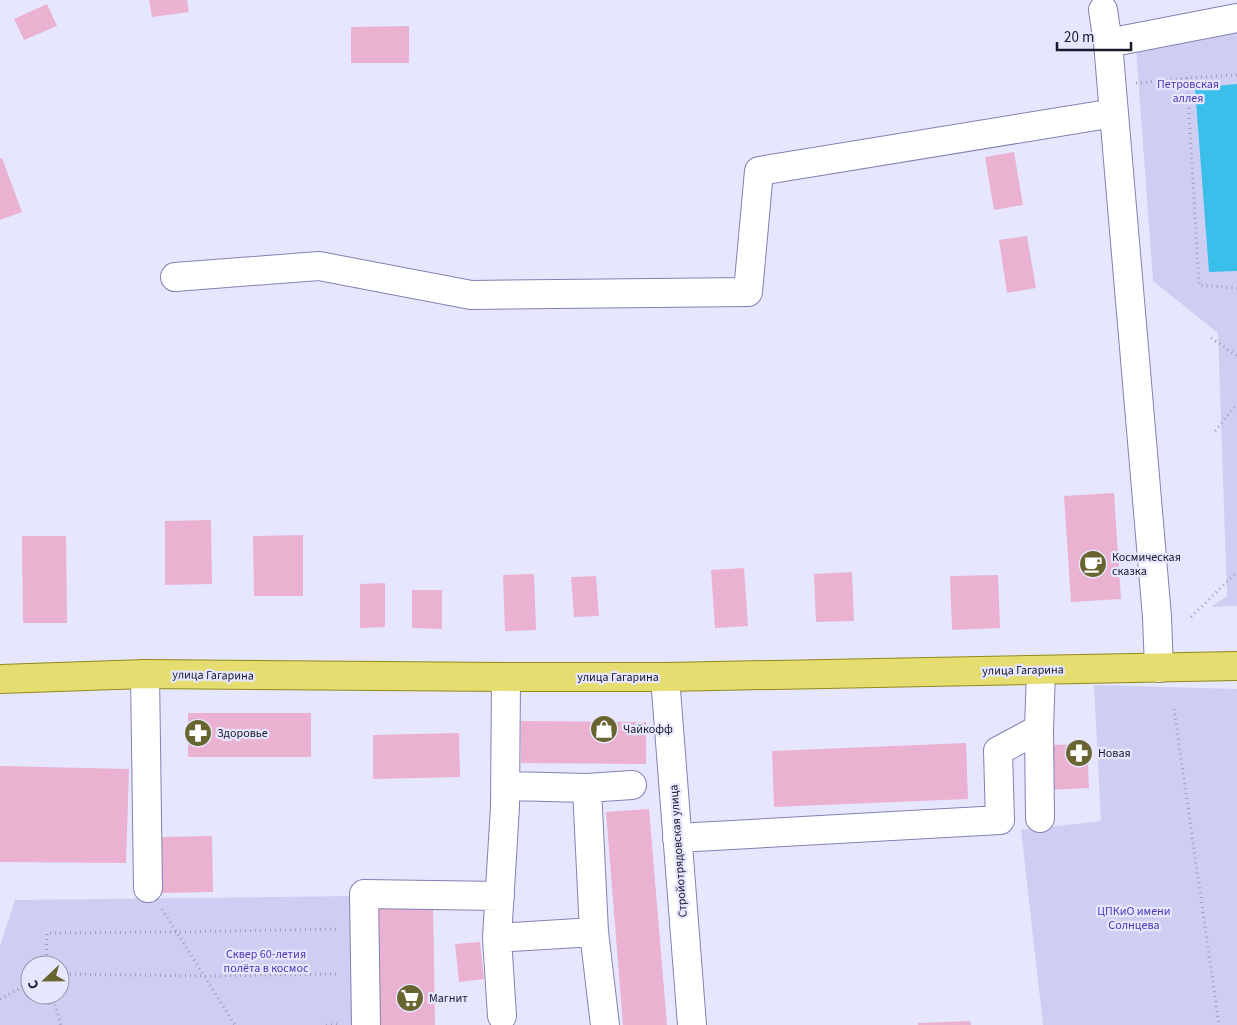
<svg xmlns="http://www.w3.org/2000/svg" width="1237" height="1025" viewBox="0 0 1237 1025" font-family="'Source Sans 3',sans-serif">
  <rect width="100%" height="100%" fill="#e6e7fe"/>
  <path fill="#cecef3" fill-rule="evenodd" d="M1237,29V606L1211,607L1227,596L1218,333L1153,281L1136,48Z
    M1094,685L1237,689V1025H1043L1021,830L1101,821Z
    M353,896L357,1025H0V946L15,900ZM30,965H60V995H30Z"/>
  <path fill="#3abfeb" d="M1237,84V271L1209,272L1195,88Z"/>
  <path fill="#eab1d0" d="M149,0H187L189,12L152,17Z
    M47,4L57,26L24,40L14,19Z
    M409,26V63H351V27Z
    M1014,152L1023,205L994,210L985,157Z
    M2,158L22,212L0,220V159Z
    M1027,236L1036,288L1007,293L999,240Z
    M1114,493L1121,599L1071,602L1064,496Z
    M211,520L212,584L165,585V521Z
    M303,535V596H254L253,536Z
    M22,536H66L67,623H23Z
    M744,568L748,626L715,628L711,570Z
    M852,572L854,621L816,622L814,574Z
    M534,574L536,630L505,631L503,575Z
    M998,575L1000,628L952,630L950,576Z
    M596,576L599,616L574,617L571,577Z
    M385,583V627L360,628V584Z
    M412,590H442V629L412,628Z
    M188,713H311V757H188Z
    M521,721L646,722V764L521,763Z
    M459,733L460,777L373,779V735Z
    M966,743L968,799L774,807L772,751Z
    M1087,744L1089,788L1049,790L1047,745Z
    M0,766L129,769L126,863L0,862Z
    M649,809L667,1025H623L606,812Z
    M212,836L213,892L162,893L161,837Z
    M433,904L435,1025H377L375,905Z
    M480,942L484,979L459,982L455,944Z
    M970,1021L971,1025H918V1023Z"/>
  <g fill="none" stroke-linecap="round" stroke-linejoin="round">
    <g stroke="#8281b5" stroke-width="30">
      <path id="minor" d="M1103,10L1108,43L1157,617L1159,668
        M1108,43L1237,18
        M175,277L319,266L471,295L748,292L759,171L1114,113
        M145,674L148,888
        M665,677L692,1025
        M1039,729L1040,818
        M506,786L587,788L594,932
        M587,788L632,785
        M677,838L1000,820L998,751L1039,729L1041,670
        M497,938L594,932L605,1025
        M502,1016L497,938L505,807L506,677
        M366,1025L364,894L500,896"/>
    </g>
    <g stroke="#928919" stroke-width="30">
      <path id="major" d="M0,679L145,674L506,677H665L1237,666"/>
    </g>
    <path stroke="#9e9eb4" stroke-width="3" stroke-dasharray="1 4" stroke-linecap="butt" d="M1237,75L1187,78L1199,285L1237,288
      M1136,83L1187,78
      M1211,338L1237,356
      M1215,431L1237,404
      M1191,617L1237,572
      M1174,709L1219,1025
      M162,909L235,1025
      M46,965L47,933L176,932L339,929
      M60,974L204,976L340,974
      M52,995L61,1025
      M0,999L30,983
      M326,1025L341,1024"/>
    <use href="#minor" stroke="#fff" stroke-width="28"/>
    <use href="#major" stroke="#e5dd6f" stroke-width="28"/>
  </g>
  <defs>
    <g id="cafe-disc" transform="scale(1.4375)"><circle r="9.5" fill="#696531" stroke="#e6e7fe"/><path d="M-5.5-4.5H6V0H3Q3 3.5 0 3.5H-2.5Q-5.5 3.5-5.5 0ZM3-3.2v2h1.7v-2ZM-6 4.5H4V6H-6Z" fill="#fff"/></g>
    <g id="shop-disc" transform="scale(1.4375)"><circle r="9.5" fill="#696531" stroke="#e6e7fe"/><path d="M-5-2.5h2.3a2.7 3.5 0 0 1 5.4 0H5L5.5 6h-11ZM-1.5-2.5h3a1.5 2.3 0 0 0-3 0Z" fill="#fff"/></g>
    <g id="pharmacy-disc" transform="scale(1.4375)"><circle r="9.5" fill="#696531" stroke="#e6e7fe"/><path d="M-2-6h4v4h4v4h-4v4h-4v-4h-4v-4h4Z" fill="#fff"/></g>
    <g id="supermarket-disc" transform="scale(1.4375)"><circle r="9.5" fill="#696531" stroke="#e6e7fe"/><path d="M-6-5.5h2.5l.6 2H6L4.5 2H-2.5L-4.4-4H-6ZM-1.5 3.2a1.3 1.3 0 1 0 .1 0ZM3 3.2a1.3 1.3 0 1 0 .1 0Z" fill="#fff"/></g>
  </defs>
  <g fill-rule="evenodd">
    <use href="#cafe-disc" x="1093" y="564"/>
    <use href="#shop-disc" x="604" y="729"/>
    <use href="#pharmacy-disc" x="198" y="733"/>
    <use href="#pharmacy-disc" x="1079" y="753"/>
    <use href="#supermarket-disc" x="410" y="998"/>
  </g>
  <g text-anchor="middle" stroke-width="4.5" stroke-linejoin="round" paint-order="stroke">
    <g font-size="12" fill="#5037b6" stroke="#e6e7fe">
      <text x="1188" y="88">Петровская<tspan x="1188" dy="14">аллея</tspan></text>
      <text x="1134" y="915">ЦПКиО имени<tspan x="1134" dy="14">Солнцева</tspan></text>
      <text x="266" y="958">Сквер 60-летия<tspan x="266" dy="14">полёта в космос</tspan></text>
    </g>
    <g font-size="12" fill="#19182c" stroke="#e6e7fe" text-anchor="start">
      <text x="1112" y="561">Космическая<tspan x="1112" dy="14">сказка</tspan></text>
      <text x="623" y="733">Чайкофф</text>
      <text x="217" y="737">Здоровье</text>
      <text x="1098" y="757">Новая</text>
      <text x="429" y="1002">Магнит</text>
    </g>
    <g font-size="12" fill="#19182c" stroke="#e6e7fe">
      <text transform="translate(1023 670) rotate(-1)" y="4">улица Гагарина</text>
      <text transform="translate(213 675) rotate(1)" y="4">улица Гагарина</text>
      <text x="618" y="681">улица Гагарина</text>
      <text transform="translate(678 851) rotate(-94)" y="4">Стройотрядовская улица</text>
    </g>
  </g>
  <g transform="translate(45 980) rotate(248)"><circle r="24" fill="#e6e7fe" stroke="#9494aa"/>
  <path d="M0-4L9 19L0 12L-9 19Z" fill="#696531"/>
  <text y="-8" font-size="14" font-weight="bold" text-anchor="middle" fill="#19182c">С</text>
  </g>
  <path d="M1057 42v8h74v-8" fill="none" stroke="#19182c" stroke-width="2.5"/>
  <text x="1064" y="42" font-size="15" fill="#19182c" stroke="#e6e7fe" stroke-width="4" paint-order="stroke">20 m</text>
</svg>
